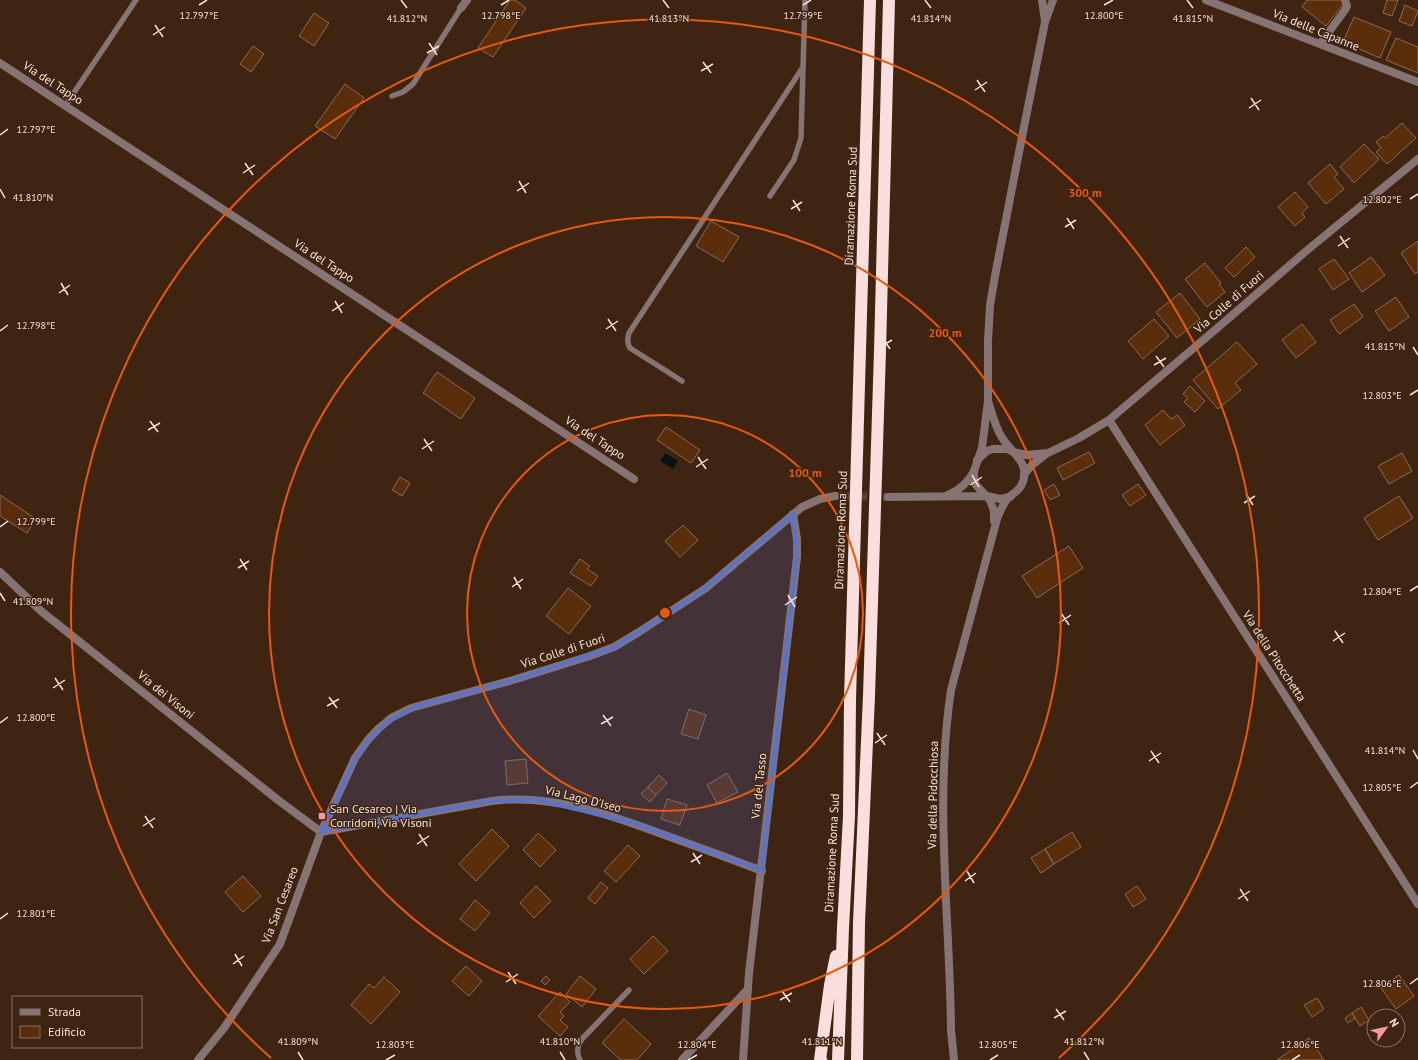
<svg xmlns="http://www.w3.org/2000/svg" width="1418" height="1060" viewBox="0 0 1418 1060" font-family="'PT Sans',sans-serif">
  <rect width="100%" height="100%" fill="#3f2412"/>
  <path fill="#061414" d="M665,453L678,461L673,469L660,461Z"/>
  <path fill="#5b2e0b" stroke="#8a6b57" d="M510,0H515L526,8L493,57L478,48Z
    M1307,0H1341L1344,3L1326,26L1302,7Z
    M1387,0H1398L1392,16L1383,13Z
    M1405,5L1418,11L1412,26L1399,21Z
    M314,13L329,23L314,46L299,36Z
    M1354,17L1391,32L1380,58L1343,42Z
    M1396,38L1418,47V73L1386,60Z
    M253,46L264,54L251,72L240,64Z
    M345,84L364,98L335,139L315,126Z
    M1402,123L1416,138L1387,164L1376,152L1381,148L1376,142L1383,136L1385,138Z
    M1364,144L1379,159L1354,183L1340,167Z
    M1330,164L1338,174L1334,177L1344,189L1326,204L1308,183Z
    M1295,192L1308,207L1302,213L1305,217L1295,226L1278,207Z
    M711,221L739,237L723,262L696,246Z
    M1418,241V272L1415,274L1401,253Z
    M1246,247L1255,257L1234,277L1225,268Z
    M1371,257L1385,275L1362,292L1349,273Z
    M1334,259L1349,279L1333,290L1319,269Z
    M1205,263L1221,283L1219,284L1225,292L1207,307L1185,279Z
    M1180,293L1200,319L1177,338L1156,312Z
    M1396,297L1409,317L1389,331L1375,311Z
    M1354,304L1363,317L1339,334L1330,320Z
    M1154,319L1169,336L1143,359L1128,341Z
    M1302,324L1316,342L1296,358L1282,340Z
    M1237,342L1257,364L1235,383L1241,390L1218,409L1193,380Z
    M437,372L475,398L461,419L423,393Z
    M1190,386L1205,401L1195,412L1184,402L1188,398L1183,394Z
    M1163,410L1171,419L1177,415L1185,425L1160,445L1145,425Z
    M666,427L700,450L691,463L657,440Z
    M1089,452L1095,463L1063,480L1057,468Z
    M1402,453L1412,471L1389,484L1378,466Z
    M400,477L410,483L402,496L392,490Z
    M1054,484L1060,495L1050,500L1044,490Z
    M1138,484L1146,495L1130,506L1122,495Z
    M0,495L36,519L27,533L0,516Z
    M1399,496L1413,518L1378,540L1364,518Z
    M683,525L698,540L680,557L665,541Z
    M1069,546L1083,568L1037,598L1022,576Z
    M580,559L590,566L587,569L598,576L591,586L570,573Z
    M568,588L591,606L569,634L546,616Z
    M689,709L706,715L698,739L681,734Z
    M526,759L528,783L507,785L505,761Z
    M727,773L738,792L717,803L707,785Z
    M659,775L667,783L656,795L648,787Z
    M648,787L656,795L650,802L641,794Z
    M667,799L687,805L680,825L661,819Z
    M492,829L509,846L476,881L459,864Z
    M1072,832L1081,847L1054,864L1045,849Z
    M538,833L556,850L540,867L523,850Z
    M628,845L640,856L616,882L604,871Z
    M1045,849L1054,864L1041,873L1031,858Z
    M243,876L261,896L243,912L225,892Z
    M601,882L608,888L595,904L588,898Z
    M536,886L551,901L534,918L520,903Z
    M1137,886L1146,899L1133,907L1125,894Z
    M475,900L490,913L475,931L460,919Z
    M653,936L668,951L644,974L630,959Z
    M466,966L482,981L469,996L452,981Z
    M1399,975L1414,996L1396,1009L1381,988Z
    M546,976L550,980L545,985L541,981Z
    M580,976L596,989L582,1007L566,994Z
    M384,977L400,992L371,1024L351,1005L369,984L374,988Z
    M560,992L570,1002L560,1012L564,1016L560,1020L568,1027L560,1036L538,1016Z
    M1317,998L1324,1009L1312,1017L1304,1005Z
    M1361,1007L1369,1020L1360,1026L1352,1013Z
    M1352,1013L1355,1018L1348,1023L1345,1018Z
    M624,1019L651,1044L637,1060H621L602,1043Z
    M1309,1038L1324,1060H1277Z"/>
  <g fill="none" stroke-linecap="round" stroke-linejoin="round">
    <path stroke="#5a4130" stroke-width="8" stroke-dasharray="8 4" stroke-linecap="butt" d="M835,496L888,497"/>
    <path stroke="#867474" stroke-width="5.5" d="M392,96L403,92L413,84L461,8
      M65,106L136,0
      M770,196L794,160L801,138L805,0
      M682,381L630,348C627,343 627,339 629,333L803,67
      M580,1060C576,1052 577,1046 582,1039L629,990"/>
    <path stroke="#867474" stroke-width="8" d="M1206,0L1418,82
      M461,8L467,0
      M1320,44L1345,10L1347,6L1345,0
      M0,63L634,479
      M1109,420L1418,904
      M977,460L987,451L993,449H1007L1013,452L1026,455L1048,453L1079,438L1109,420L1222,324L1305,252L1418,159
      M1024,474L1032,465L1046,454
      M987,496L1000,499L1010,497
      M0,572L41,611L278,800L321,832L492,801C553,793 614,816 670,837C701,848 731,859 762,871
      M682,1060L748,989
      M743,1060L749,973L797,557V539L793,514"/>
    <path stroke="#867474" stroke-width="8" d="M1042,0L1045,21
      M948,495C960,490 968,483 974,471
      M888,497L987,496
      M994,521V511L990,500L976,485L974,478V471L982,448L988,401V341L990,305L995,276L1021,142L1045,22L1053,0
      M198,1060L224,1028L280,944L321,832L355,758L367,741L378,729L391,718L411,708L513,680L590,656L614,647L639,632L706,588L802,507L820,499L835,496
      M954,1060L951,1030C950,917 934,803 951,690L997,519C1000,511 1003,503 1009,497C1014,493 1019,491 1022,484C1032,463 1010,452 1001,436C995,426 992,413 988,401"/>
    <path stroke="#fadfde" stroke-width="12" d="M820,1060L830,985L836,956
      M838,1060L843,928L849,816L850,700L870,0
      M857,1060L859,923L869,696L880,351L889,0"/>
  </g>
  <path fill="#5373d8" fill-opacity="0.2" stroke="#5373d8" stroke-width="3" stroke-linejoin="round" d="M793,514L797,557L762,871L635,824L537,800L492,801L321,832L355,758L367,741L389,720L417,706L513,680L614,647L696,595Z"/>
  <path fill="none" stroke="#f5e3d8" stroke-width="1.5" d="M401,0L407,8M663,0L669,8M925,0L931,8M1187,0L1193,8M199,5L207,0M501,5L509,0M803,5L811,0M1104,5L1113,0M155,25L163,37M153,35L165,27M429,43L437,55M427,53L439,46M703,62L711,73M701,71L713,64M977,80L985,92M975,90L987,82M1251,98L1259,110M1249,108L1261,100M0,135L8,129M245,163L253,175M243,173L255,165M519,181L526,193M0,189L5,198M517,191L529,183M1410,199L1418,194M793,200L800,211M791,209L802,202M1067,218L1074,229M1065,227L1076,220M1340,236L1348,248M1338,246L1350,238M61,283L68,295M59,293L70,285M335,301L342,313M332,311L344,303M608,319L616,331M606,329L618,321M0,331L8,325M882,337L890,349M880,347L892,340M1413,347L1418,355M1156,356L1164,367M1154,365L1166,358M1410,395L1418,390M150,421L158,432M148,430L160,423M424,439L432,451M422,449L434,441M698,457L706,469M696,467L708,459M972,475L979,487M970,485L982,477M1246,494L1253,505M1244,503L1255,496M0,527L8,521M240,559L247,570M238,568L249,561M514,577L521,589M512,587L523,579M1410,591L1418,586M0,593L5,601M788,595L795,607M785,605L797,597M1061,613L1069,625M1059,623L1071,615M1335,631L1343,643M1333,641L1345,633M55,678L63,690M53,688L65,680M329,697L337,708M327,706L339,699M603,715L611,726M0,723L8,717M601,724L613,717M877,733L885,745M875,743L887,735M1413,750L1418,759M1151,751L1159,763M1149,761L1161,753M1410,788L1418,782M145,816L153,828M143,826L155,818M419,834L427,846M417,844L429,836M693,853L700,864M691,862L702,855M967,871L974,883M965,881L976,873M1240,889L1248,901M1238,899L1250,891M0,919L8,913M235,954L242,966M233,964L244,956M508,972L516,984M506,982L518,974M1410,984L1418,978M782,991L790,1002M780,1000L792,993M1056,1009L1064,1020M1054,1018L1066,1011M298,1052L303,1060M560,1052L565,1060M822,1052L827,1060M1084,1052L1089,1060M386,1060L395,1055M688,1060L697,1055M990,1060L998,1055M1292,1060L1300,1055"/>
  <g fill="none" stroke="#e8590c" stroke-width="2">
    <circle cx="665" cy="613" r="198"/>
    <circle cx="665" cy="613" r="396"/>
    <path d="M271 1058A594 594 0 1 1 1059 1058"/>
  </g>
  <rect fill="#f59b9d" stroke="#3f2412" stroke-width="1.5" x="318" y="812" width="8" height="8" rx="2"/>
  <g text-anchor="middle" stroke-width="3" stroke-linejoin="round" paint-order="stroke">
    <g font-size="12" fill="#f5e3d8" stroke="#3f2412">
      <text transform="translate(1316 30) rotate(22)" y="4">Via delle Capanne</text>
      <text transform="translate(53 83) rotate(33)" y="4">Via del Tappo</text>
      <text transform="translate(851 206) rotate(-88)" y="4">Diramazione Roma Sud</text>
      <text transform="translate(324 261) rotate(33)" y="4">Via del Tappo</text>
      <text transform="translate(1229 302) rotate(-41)" y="4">Via Colle di Fuori</text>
      <text transform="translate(595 438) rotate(33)" y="4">Via del Tappo</text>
      <text transform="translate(841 530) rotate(-88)" y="4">Diramazione Roma Sud</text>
      <text transform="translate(563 651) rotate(-18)" y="4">Via Colle di Fuori</text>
      <text transform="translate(1274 656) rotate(57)" y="4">Via della Pitocchetta</text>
      <text transform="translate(166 695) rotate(39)" y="4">Via dei Visoni</text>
      <text transform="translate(759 786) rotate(-84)" y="4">Via del Tasso</text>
      <text transform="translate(933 795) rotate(-89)" y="4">Via della Pidocchiosa</text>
      <text transform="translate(583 799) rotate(14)" y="4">Via Lago D'Iseo</text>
      <text transform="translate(832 853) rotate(-87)" y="4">Diramazione Roma Sud</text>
      <text transform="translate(280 905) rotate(-69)" y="4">Via San Cesareo</text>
    </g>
    <g font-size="12" fill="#f5e3d8" stroke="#3f2412" text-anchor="start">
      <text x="330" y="813">San Cesareo | Via<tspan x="330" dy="14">Corridoni, Via Visoni</tspan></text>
    </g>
  </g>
  <g font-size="10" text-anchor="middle" fill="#f5e3d8" stroke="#3f2412" stroke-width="3" stroke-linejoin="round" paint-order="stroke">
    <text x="199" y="19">12.797°E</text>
    <text x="501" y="19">12.798°E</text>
    <text x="803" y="19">12.799°E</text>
    <text x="1104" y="19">12.800°E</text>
    <text x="669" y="22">41.813°N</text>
    <text x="931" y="22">41.814°N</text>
    <text x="407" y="22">41.812°N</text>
    <text x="1193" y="22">41.815°N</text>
    <text x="36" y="133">12.797°E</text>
    <text x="33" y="201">41.810°N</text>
    <text x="1382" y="203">12.802°E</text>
    <text x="36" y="329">12.798°E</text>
    <text x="1385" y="350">41.815°N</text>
    <text x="1382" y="399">12.803°E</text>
    <text x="36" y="525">12.799°E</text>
    <text x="1382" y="595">12.804°E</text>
    <text x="33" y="605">41.809°N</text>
    <text x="36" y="721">12.800°E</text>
    <text x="1385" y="754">41.814°N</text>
    <text x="1382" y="791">12.805°E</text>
    <text x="36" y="917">12.801°E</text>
    <text x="1382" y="987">12.806°E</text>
    <text x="298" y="1045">41.809°N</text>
    <text x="560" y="1045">41.810°N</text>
    <text x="822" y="1045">41.811°N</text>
    <text x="1084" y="1045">41.812°N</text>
    <text x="395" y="1048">12.803°E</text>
    <text x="697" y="1048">12.804°E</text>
    <text x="998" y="1048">12.805°E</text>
    <text x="1300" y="1048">12.806°E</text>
  </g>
  <circle cx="665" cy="613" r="6" fill="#e8590c" stroke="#3f2412" stroke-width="2"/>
  <g font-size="12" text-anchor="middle" font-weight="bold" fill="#e8590c" stroke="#3f2412" stroke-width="3" stroke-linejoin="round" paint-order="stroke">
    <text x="1085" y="197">300 m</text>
    <text x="945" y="337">200 m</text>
    <text x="805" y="477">100 m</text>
  </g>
  <rect x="12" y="996" width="130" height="52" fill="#3f2412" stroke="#887061"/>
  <rect x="20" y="1009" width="20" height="6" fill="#867474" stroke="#887061"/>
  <text x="48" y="1016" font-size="12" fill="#f5e3d8">Strada</text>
  <rect x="20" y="1026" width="20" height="12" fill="#5b2e0b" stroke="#887061"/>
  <text x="48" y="1036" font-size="12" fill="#f5e3d8">Edificio</text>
  <g transform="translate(1386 1028) rotate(57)"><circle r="19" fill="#3f2412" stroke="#887061"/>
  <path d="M0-3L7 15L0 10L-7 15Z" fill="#f59b9d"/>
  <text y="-6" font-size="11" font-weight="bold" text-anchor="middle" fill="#f5e3d8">N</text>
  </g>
</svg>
